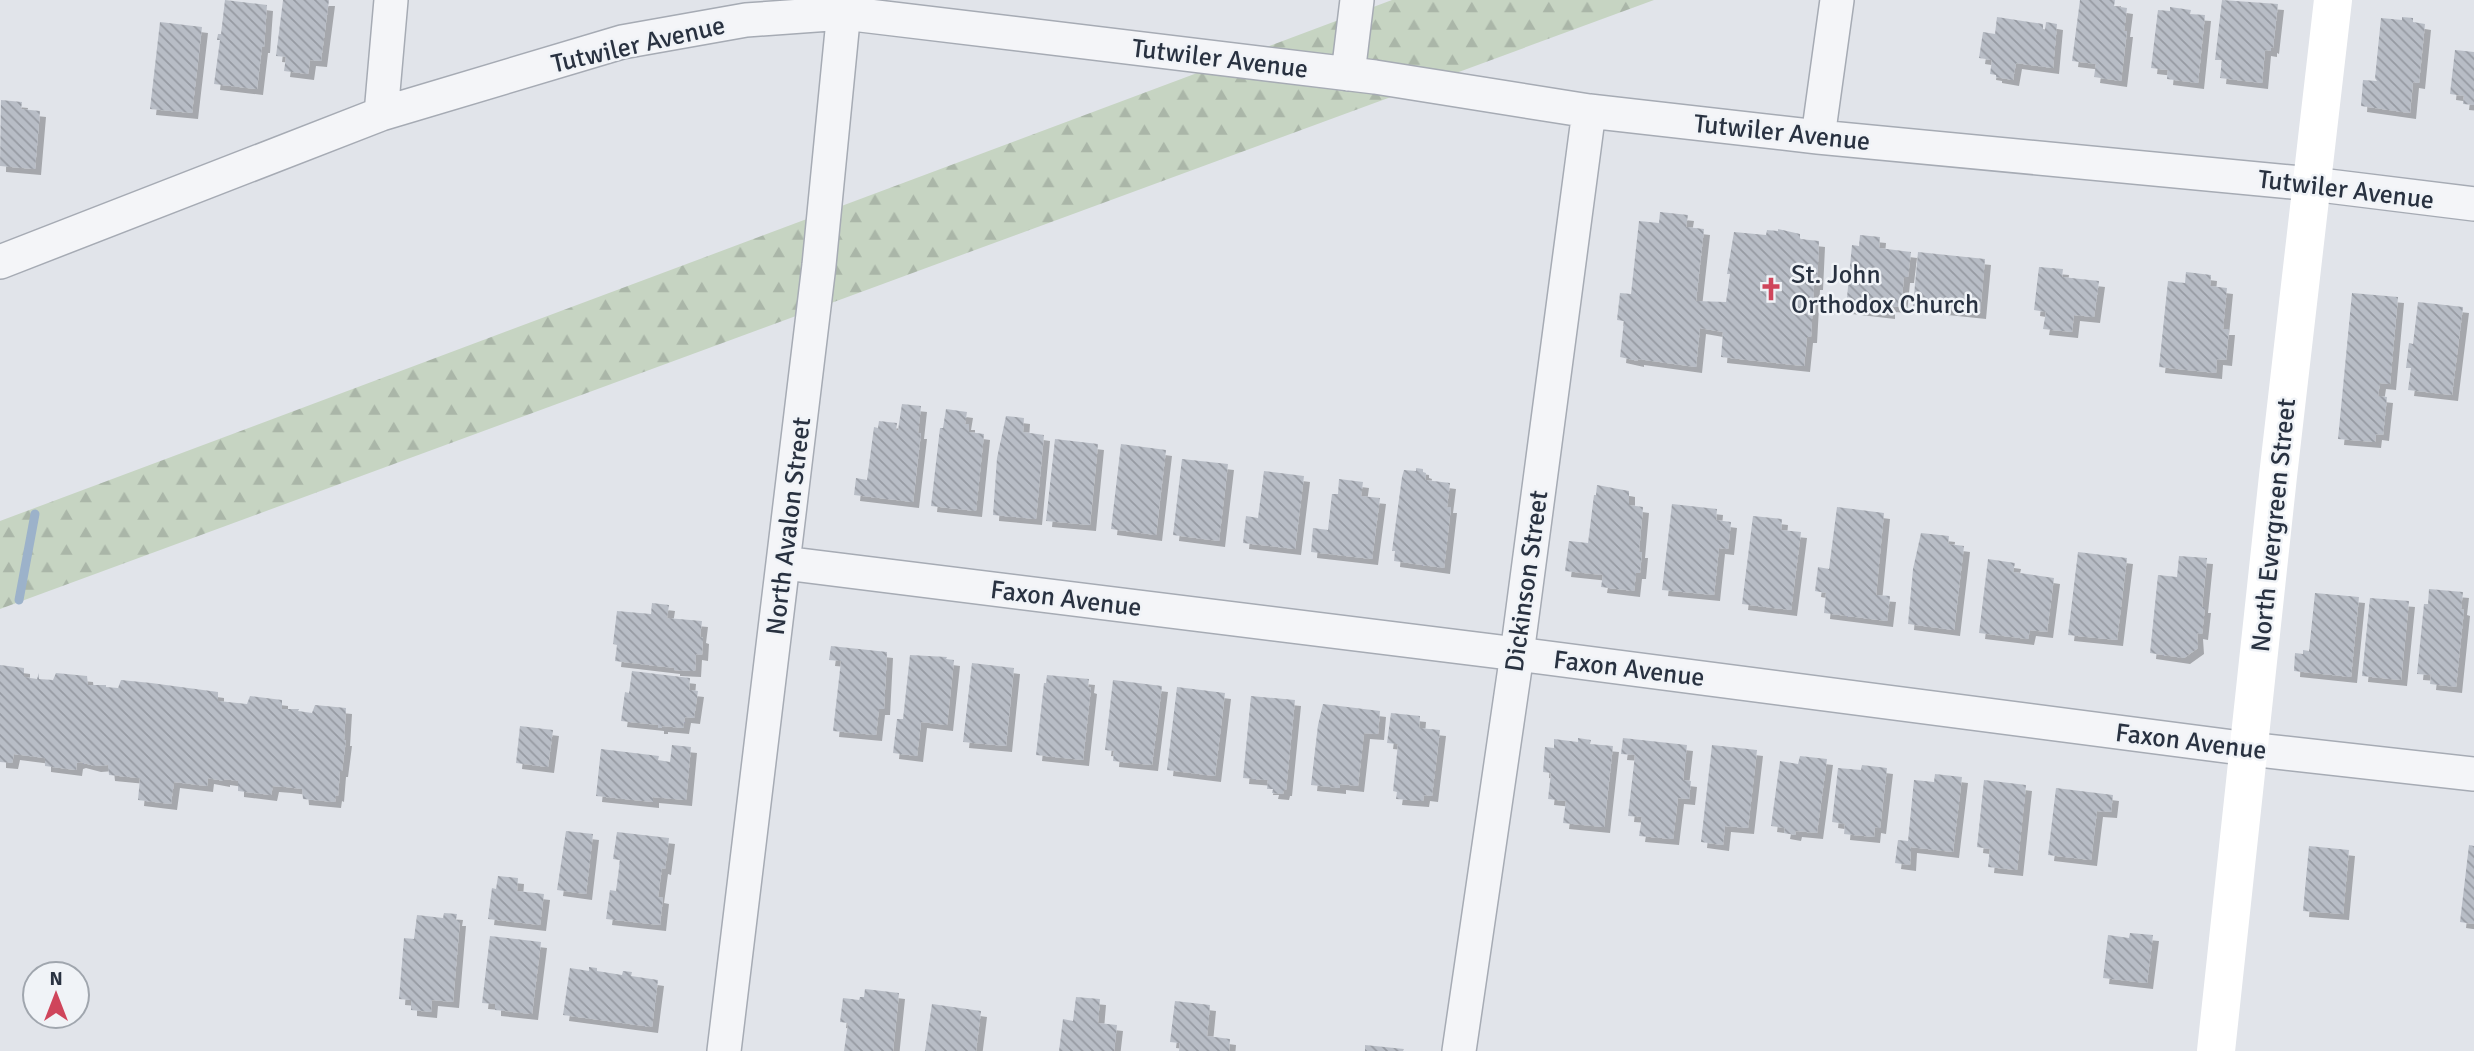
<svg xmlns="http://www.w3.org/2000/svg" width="2474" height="1051" viewBox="0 0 2474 1051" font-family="Signika,sans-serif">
  <defs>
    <pattern id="forest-firs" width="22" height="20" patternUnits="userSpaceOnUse" patternTransform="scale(1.75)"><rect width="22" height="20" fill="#c6d4c2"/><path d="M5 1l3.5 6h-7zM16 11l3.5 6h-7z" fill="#aab6a8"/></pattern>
    <pattern id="building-back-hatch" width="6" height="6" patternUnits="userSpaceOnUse" patternTransform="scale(1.75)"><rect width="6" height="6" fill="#b8bdc6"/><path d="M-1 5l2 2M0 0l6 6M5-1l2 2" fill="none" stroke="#969aa2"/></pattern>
    <filter id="shadow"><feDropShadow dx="6" dy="6" stdDeviation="0" flood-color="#0004"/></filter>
  </defs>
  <rect width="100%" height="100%" fill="#e1e4ea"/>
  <path fill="url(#forest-firs)" d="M1392,0H1654L0,609V521Z"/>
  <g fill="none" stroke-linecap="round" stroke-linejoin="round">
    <path stroke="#9cb2ca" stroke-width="9" d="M19,600L35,514"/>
  </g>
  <path fill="url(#building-back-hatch)" filter="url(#shadow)" d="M225,0L267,5L264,47H262L257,89L214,84L220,40H217L218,34H221Z
    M283,0H329L321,61L310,60L308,74L284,71L286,57L276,56Z
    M2080,0H2115L2114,6L2127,8L2124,31H2127L2121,81L2094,77L2096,64L2072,61Z
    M2222,0L2278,4L2273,48L2271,47V51L2265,50L2262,83L2220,78L2222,60H2215Z
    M2170,7L2191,10L2190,14L2205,15L2198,83L2167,79L2168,70L2151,68L2158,10L2170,11Z
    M1997,17L2043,24V29L2045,30L2046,22L2057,24L2053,68L2016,63L2013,80L1996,77V75L1990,74L1992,60L1979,58L1983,32L1995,34Z
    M2402,17L2413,18V22L2425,24L2419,83L2413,82L2410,113L2361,106L2363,80L2377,81L2375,78L2381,18L2402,20Z
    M160,22L202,27L192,113L150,109Z
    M2455,50L2474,52V105L2463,104L2464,96L2450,94Z
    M1,100L22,102L21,109L40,111L35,169L0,166Z
    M1660,212L1688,215L1686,227L1704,229L1696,301L1726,302L1730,274H1727L1734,232L1766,235L1767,230L1778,231V229L1800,234V239L1819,241L1817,284H1814L1811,337H1807L1804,366L1721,357L1723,332L1700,328L1696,367L1638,359V361L1620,357L1624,321L1617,320L1620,293L1631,294L1639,221L1659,223Z
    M1860,235L1880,237L1879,248L1911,252L1908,277H1904L1901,307L1889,306V313L1846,308L1852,245L1859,246Z
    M1918,252L1985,259L1980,313L1913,306Z
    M2039,267L2063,269L2062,277L2099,281L2094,317L2074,315L2072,332L2043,329L2046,312L2034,310Z
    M2186,272L2211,275L2210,286L2227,288L2223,329H2229L2226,360L2217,359L2216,373L2159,367L2168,281L2185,283Z
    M2352,293L2398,297L2390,384L2380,383L2378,396L2387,397L2383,435L2376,434L2375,442L2338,439Z
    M2418,302L2463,307L2452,395L2408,390L2411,368H2406L2409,343L2413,344Z
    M902,404L921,406L918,433H921L913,502L854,495L856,478L867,480L874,427L878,428L879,421L897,423L896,430H898Z
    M946,409L967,412L965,424H969V432L984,434L976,511L931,506L940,428H943Z
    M1006,416L1024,418L1023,432L1044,435L1036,519L993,515L997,458Z
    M1055,439L1098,444L1090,525L1046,521Z
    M1121,444L1166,450L1156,535L1111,529Z
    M1182,459L1228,464L1219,541L1173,535Z
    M1416,468L1423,469V472L1426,473L1425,480L1450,483L1447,507H1451L1444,568L1394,561L1395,551H1392L1402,477L1404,470L1416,471Z
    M1264,471L1304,476L1295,549L1243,543L1246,516L1258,518Z
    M1339,479L1363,482L1361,496L1380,498L1372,559L1311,552L1313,528L1328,530L1332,494H1338Z
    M1597,485L1629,491V505L1643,507L1639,552H1642L1640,573H1636L1634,591L1601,587L1603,575L1565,571L1569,541L1588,543L1594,495H1596Z
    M1672,504L1717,509L1716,520L1731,522L1728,549L1719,548L1714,595L1662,590Z
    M1837,507L1884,513L1876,595L1890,596L1887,621L1824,613L1826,593L1815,591L1818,567L1829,569Z
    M1753,516L1782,519L1781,530L1801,532L1791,610L1742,604Z
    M1921,533L1949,536L1948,544L1964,546L1954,630L1908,624L1913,569Z
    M2078,552L2127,558L2117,640L2068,635Z
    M2179,556L2207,558L2202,607H2205L2202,634L2197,633L2198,648L2184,658L2150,653L2158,575L2177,577Z
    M1988,559L2015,563L2013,572L2054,578L2047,632L2030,630L2028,639L1979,633Z
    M2429,589L2463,592L2461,609L2464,610L2456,687L2430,684L2431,675L2417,674L2424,604H2428Z
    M2315,593L2359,597L2351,677L2294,671L2295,653L2303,654V650L2309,651Z
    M2370,598L2409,601L2401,680L2362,676Z
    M652,603L669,605L667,618L702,621L700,637L703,638L702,655L696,654L695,671L674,670V668L615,661L617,645L613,644L617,611L651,614Z
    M831,646L887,652L884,709H879L876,735L833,731L841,661L829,660Z
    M910,655L947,657L946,659L954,660L947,725L921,722L917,756L893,753L897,719H903Z
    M972,663L1014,668L1006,746L963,742Z
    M0,665L24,668V677L37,679L39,673V679L53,680L56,673L87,676L88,685H106V687L118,688L121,680L151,683L218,692V701L247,704L250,696L282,700V709H299L298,711L312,713L315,705L346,708L344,740H346L342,771H340L338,796L336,795L335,802L303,799L302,789L286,787L273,786L271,795L238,791V781L224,779V781L208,778L207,786L174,782L171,804L138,800L140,778L109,775L108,765L95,766L80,762L77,763L76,770L45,766V758L14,754L12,763L0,762Z
    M632,671L690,678L689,690L698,691L694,718L685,717L683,728L662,726V728H658V725L621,721L625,692L629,693Z
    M1047,675L1089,679L1088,687L1091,688L1083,760L1036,755L1044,683H1046Z
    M1113,680L1162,686L1152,765L1113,761L1114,751L1105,750Z
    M1177,687L1225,693L1215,776L1167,770Z
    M1251,696L1295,700L1286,790H1284L1283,794L1272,793L1273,789H1267L1268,780L1243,778Z
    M1323,704L1380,711L1378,734L1364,733L1358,786L1340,784V788L1311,785L1318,725Z
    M1391,713L1420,716L1419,728L1440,730L1432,796L1424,795L1423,801L1396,799L1397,792L1393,791L1398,744L1387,743Z
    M520,726L553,730L548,767L516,763Z
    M1578,738L1591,740L1590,744L1613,746L1604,827L1563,823L1566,801L1548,799L1551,773L1543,772L1545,747L1554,748V739L1578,742Z
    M1623,738L1687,745L1683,780L1691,781L1689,799L1678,798L1673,839L1639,836L1642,817L1628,816L1635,755L1621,754Z
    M672,745L691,747L686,800L653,797V802L596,796L601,749L659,756L658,760L670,762Z
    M1712,745L1757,750L1748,828L1725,826L1723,845L1701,842Z
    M1800,756L1827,759L1817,833L1796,831L1795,835L1784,833L1785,828L1771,826L1780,761L1798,764Z
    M1862,765L1887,768L1880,828L1875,827L1874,837L1844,834L1845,824L1832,822L1838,768L1861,770Z
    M1935,774L1962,777L1953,852L1911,847L1910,865L1895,863L1898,840L1908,841L1914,780L1934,782Z
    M1984,780L2026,785L2017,870L1988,867L1990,849L1977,847Z
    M2056,788L2113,795L2111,812L2097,811L2091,860L2048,855Z
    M566,831L593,834L586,894L557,890Z
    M617,832L669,838L665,869L662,868L658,897L663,898L660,925L606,919L610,890L616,891L620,860L613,859Z
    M2469,845L2474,846V924L2460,922Z
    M2309,846L2349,850L2343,914L2303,911Z
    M498,876L518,878L517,891L544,894L540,925L488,919L492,888L496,889Z
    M444,913L457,914L456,920H460L453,1002L432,1000L431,1012L411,1010V1000L399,999L404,938L414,939L417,915L443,918Z
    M2130,933L2153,935L2147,983L2103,978L2108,935L2129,938Z
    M490,936L541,942L532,1014L495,1010V1004L482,1003Z
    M589,967L597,968V971L622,975L623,971L632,972L631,976L658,980L652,1027L563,1015L570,968L589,971Z
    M865,989L899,993L893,1051H844L848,1023L840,1022L843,998L859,1000L860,997H864Z
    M1076,997L1100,999L1098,1023L1117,1025L1114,1051H1059L1063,1019L1073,1021Z
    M1175,1001L1210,1005L1207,1036L1230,1039L1229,1051H1179L1180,1043L1170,1042Z
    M932,1004L981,1011L976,1051H925Z
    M1365,1045L1404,1049L1403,1051H1365Z"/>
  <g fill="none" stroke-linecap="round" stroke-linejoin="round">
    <g stroke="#a6abb4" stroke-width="36">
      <path id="street" d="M1348,74L1357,0
        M381,114L391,0
        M1818,137L1837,0
        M0,262L381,114L622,42L746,20L844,13L1375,77L1589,111L1818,137L2312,184L2474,204
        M784,563L1517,654L2249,749L2474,774
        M724,1051L819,265L845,0
        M1459,1051L1517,654L1589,111"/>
    </g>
    <use href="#street" stroke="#f4f5f8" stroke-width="33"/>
    <path stroke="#fff" stroke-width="38" d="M2216,1051L2278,476L2333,0"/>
  </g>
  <defs>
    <g id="church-bare" transform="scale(1.89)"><path d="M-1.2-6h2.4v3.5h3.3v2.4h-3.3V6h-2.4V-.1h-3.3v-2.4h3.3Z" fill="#cf455b" stroke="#f0f3f7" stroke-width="2.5" paint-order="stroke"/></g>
  </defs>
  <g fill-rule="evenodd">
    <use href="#church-bare" x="1771" y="289"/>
  </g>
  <g text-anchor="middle" stroke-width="5" stroke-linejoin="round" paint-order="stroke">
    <g font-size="26" fill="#293241" stroke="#f0f3f7">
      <text transform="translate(638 44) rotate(-13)" y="9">Tutwiler Avenue</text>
      <text transform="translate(1220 58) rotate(7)" y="9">Tutwiler Avenue</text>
      <text transform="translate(1782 132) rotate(6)" y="9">Tutwiler Avenue</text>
      <text transform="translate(2346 189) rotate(7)" y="9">Tutwiler Avenue</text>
      <text transform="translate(2273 525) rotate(-84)" y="9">North Evergreen Street</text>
      <text transform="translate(788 526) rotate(-83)" y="9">North Avalon Street</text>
      <text transform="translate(1526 581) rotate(-82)" y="9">Dickinson Street</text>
      <text transform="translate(1066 598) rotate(7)" y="9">Faxon Avenue</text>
      <text transform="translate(1629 668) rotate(7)" y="9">Faxon Avenue</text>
      <text transform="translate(2191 741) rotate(7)" y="9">Faxon Avenue</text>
    </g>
    <g font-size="26" fill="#293241" stroke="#f0f3f7" text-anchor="start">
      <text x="1791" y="283">St. John<tspan x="1791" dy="30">Orthodox Church</tspan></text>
    </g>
  </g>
  <g transform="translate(56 995)"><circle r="33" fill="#f0f3f7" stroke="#a0a6ae" stroke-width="2"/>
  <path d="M0-5L12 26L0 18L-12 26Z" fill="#cf455b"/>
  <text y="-10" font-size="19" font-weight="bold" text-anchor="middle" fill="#293241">N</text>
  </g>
</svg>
